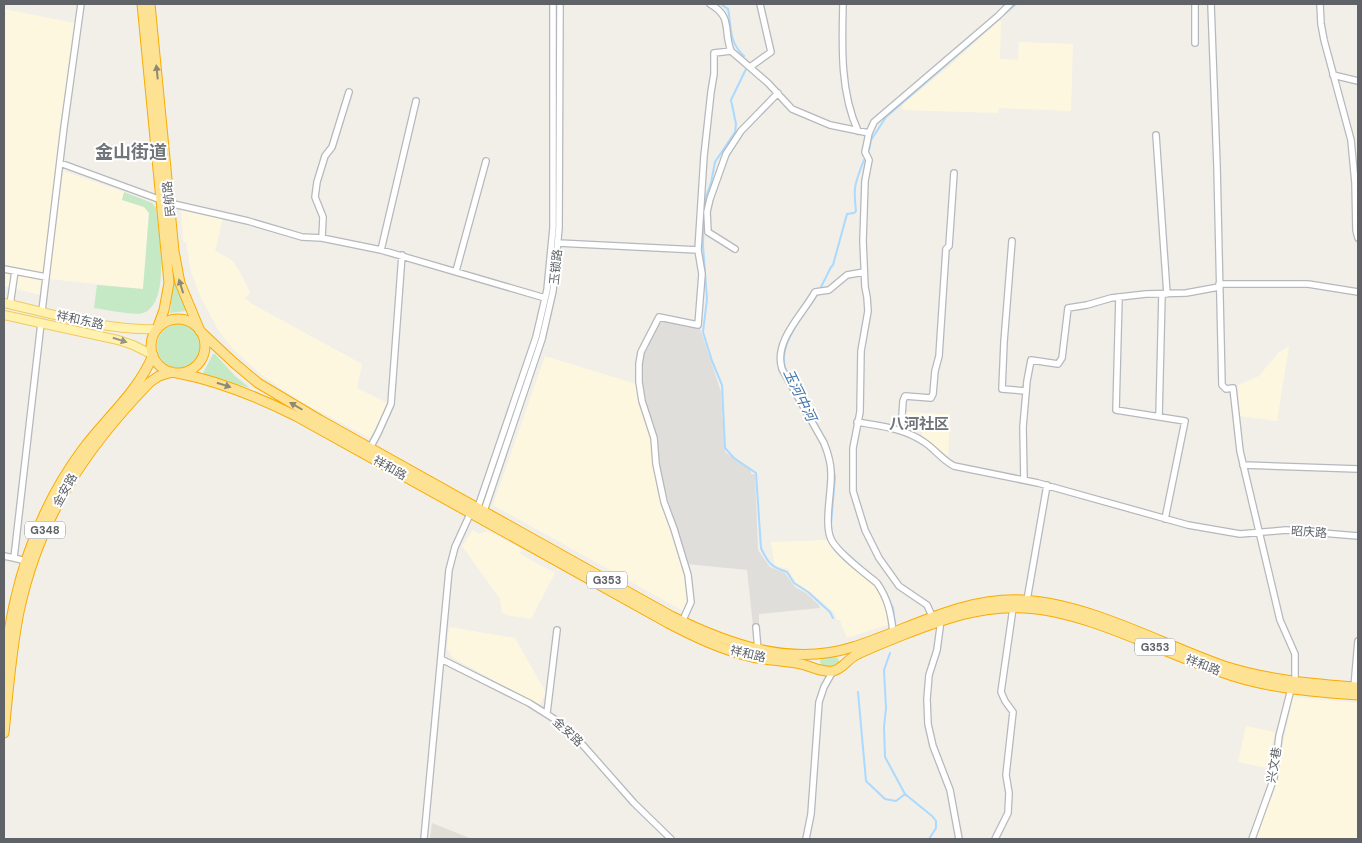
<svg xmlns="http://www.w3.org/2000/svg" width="1362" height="843" viewBox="0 0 1362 843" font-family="'DM Sans','Noto Sans SC',sans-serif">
  <rect width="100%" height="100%" fill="#f1efe8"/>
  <path fill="#fef7e0" d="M4,9L74,23L40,295L4,286Z
    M1000,20L1001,21L1000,59L1018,60L1019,42L1073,44L1071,111L999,108L998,113L903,110L902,105L953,63Z
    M63,171L124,192L122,200L144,207L149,213L143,289L49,279Z
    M181,209L223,218L215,251L232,260L241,274L250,293L245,298L252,304L362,364L357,388L389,404L370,438L300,401L263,376L235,351L220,333L200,296L191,272L186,242H183Z
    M1289,346L1277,421L1239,416L1238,385L1259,376L1278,353Z
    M545,356L636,384L638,403L652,438L656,483L685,572L690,600L685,612L493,505Z
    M904,412L950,414L948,457L941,456L922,439V432L903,429Z
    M473,530L479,534L488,531L522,549L520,554L555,573L531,619L511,616L502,613L500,599L462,546Z
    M827,540L874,582L888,608L890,624L847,638L840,620H837L835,613L813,594L796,582L788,569L775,566L771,542Z
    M449,627L515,638L546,693L539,705L453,658L447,649Z
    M1293,697L1358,703V839H1256L1277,772Z
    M1246,726L1275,732L1267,768L1238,762Z"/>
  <path fill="#e0deda" d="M660,321L700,328L721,392L725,452L751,470V474H755L758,550L770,567L785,573L795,587L806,593L819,605L820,608L759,614V625L753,626L747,570L687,564L658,466L654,428L644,397L641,373L644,352Z"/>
  <path fill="#e1ded6" d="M432,823L472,839H430Z"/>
  <path fill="#c5e8c5" d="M124,192L152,203L156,208C158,232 172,302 143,313C136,316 103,309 94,308L97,285L143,289L149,213L144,207L122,200Z
    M175,280L187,310L186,311L170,313L173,281Z
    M157 346a22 22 0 1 1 44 0a22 22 0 1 1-44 0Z
    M213,354H215L235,376L250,388L204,374L203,373Z
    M835,656L839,660V666L829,668L821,665L820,661L823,657Z"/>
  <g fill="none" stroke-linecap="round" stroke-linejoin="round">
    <path stroke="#aadaff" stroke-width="2" d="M721,4L728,9C732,28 728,41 744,56
      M746,69L731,100L736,124L735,132L715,162L711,183L704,202L703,246L707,299L703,332L712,361L722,385L725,448L734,458L756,473L761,548C768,563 771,567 787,572L794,583L808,592L830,612L833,618
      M869,150L871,140L886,117L1016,4
      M819,291L831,267L833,265L847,214L854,213L856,211C853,187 855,183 864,160
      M787,373C774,348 804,315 817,295
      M831,524L835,477L831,457
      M844,551L863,568
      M887,596L893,608L895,625
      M890,653L884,670L886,708L884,727L885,757L905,794L932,816L936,821V828L929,839
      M858,692L866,781L885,799L896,801L905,794"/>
    <g stroke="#b5b8bc" stroke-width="8">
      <path id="minor" d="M710,4C733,17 723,30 731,51L768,83L792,109L830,125L869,133
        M843,4C842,45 840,92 858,131
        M1195,4V43
        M1211,4L1217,166L1222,385L1226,389L1233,388L1240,451L1280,620L1295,654V682
        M1320,4L1321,24L1324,40L1351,140L1355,183L1356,230L1358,238
        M750,67L771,52L760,4
        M1333,75L1358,81
        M1156,135L1167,294
        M60,163L161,200
        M169,203L248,221L302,237L322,238L381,250L545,298
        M322,238L323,217L315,197L317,182L325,156L332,147L349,92
        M1012,241L1004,342L1002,389L1026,391
        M558,243L698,250
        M735,249L708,232L707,212L710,199L726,154L741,131L778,93
        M381,250L416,101
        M4,269L46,277
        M456,271L486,161
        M864,272L847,275L829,290L815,292C803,314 773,341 782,369L824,443C828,453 831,463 831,473C832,492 823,526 832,541C840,555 865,573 877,583C888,599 891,613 893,632
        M1219,284H1308L1358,292
        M1119,297L1116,410L1185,421L1165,519
        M10,305L15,271
        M42,311L64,127L81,4
        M1159,417L1162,294
        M857,422C880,426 904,428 924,442C935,449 942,460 954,466L1038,483L1188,525L1240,534L1286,530L1358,536
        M901,431L903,401L905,396L931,398L933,394L935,371L939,356L946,249L949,246L954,173
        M370,448L378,433L391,404L402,255
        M1243,465L1358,469
        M1024,480L1023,427L1027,381L1031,360L1058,364L1062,358L1068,308L1087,305L1111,298L1146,294L1186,293L1219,287
        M477,510L536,337L547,290L553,228V4
        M483,514L542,339L553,291L559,228L560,4
        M4,556L14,558
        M26,561L14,558L41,323
        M1027,600L1047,485
        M932,616L927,605L899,586L879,558L865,530L853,491V448L860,412L861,351L868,311L867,297L865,287L863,241L865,181L869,160L865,152L869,133L874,122L998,16L1010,4
        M941,620L937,650L929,675L927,699L928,724L933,746L950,790L959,839
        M682,622L691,602L688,575L674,529L664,502L656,464L654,438L642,401L639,382V364L641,352L659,317L698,325L702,274L698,250L704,156L711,92L714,74V53L731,51
        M756,627L758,650
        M441,659L529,703L556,720L574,735L634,803L671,839
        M1354,687L1358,641
        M547,713L557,630
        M424,839L449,570L455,547L471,512
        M806,839L811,814L819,702L824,687L833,671
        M995,839L1008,813L1009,793L1006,775L1013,712L1005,701L1001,692L1013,608
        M1252,839L1274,778L1279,736L1291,689"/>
    </g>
    <g stroke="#f2c960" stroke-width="10">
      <path id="major" d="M4,303C53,314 107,331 157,329
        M4,315L118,340L133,345L153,355"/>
    </g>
    <g stroke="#f9ab00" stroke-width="11">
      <path id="highway" d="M142,4L169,283L164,310L157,329
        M150,4L174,251L180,283L200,331L233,362L258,383L320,420L671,616C728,644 790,667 853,647C910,629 961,597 1023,600C1090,604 1161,644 1224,666C1268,680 1313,684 1358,687
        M151 346a27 27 0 1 1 54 0a27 27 0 1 1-54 0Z
        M177,373C220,381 258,397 296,416L668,623C695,637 722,650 752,657C768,660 784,661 801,664C811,666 822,673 833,671C843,669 848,658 858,654C873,647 888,641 903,635C942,620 981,605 1024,608C1087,611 1160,652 1221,672C1265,688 1311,692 1358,695
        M4,671C11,592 35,513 83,449C106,418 138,392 153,355
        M4,733C8,693 11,652 19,612C39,518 84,450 150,382L159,376L172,372"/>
    </g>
    <use href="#minor" stroke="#fff" stroke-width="5.5"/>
    <use href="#major" stroke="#fff2af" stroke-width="8"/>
    <use href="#highway" stroke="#fde293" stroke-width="9"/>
  </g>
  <defs><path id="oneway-solid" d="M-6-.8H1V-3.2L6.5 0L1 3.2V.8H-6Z" transform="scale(1.25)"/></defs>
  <g fill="#8e8975">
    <use href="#oneway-solid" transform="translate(157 72) rotate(-96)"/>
    <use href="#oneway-solid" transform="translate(181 286) rotate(-107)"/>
    <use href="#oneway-solid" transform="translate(224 385) rotate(18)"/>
    <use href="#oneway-solid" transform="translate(296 406) rotate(-150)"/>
  </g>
  <use fill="#979581" href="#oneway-solid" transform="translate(120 340) rotate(17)"/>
  <g text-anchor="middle" stroke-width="4" stroke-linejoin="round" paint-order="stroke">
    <g fill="#fff" stroke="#8f9295" stroke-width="1">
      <rect x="25" y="521.5" width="40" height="17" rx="4"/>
      <rect x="587" y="571.5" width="40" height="17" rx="4"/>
      <rect x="1135" y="638.5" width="40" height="17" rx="4"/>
    </g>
    <g font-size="11" font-weight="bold" fill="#5f6368">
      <text x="45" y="534">G348</text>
      <text x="607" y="584">G353</text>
      <text x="1155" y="651">G353</text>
    </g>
    <g font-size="12" fill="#5f6368" stroke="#fff">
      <text transform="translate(169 199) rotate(-96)" y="4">民航路</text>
      <text transform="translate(556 267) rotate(-84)" y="4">玉锁路</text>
      <text transform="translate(80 320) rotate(12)" y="4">祥和东路</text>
      <text transform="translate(390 468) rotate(29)" y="4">祥和路</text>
      <text transform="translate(65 490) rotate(-61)" y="4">金安路</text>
      <text transform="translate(1309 532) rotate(4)" y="4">昭庆路</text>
      <text transform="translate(748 654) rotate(13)" y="4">祥和路</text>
      <text transform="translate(1203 665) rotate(21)" y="4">祥和路</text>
      <text transform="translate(568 732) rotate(43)" y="4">金安路</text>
      <text transform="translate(1274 765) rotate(-80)" y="4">兴文巷</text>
    </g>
    <g font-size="14" font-style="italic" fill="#4174aa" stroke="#fff">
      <text transform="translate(800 395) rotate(64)" y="5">玉河中河</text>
    </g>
    <g font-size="15" font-weight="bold" fill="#70757a" stroke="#fff">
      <text x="919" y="429">八河社区</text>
    </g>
    <g font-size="18" font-weight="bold" fill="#70757a" stroke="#fff">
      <text x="131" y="158">金山街道</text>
    </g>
  </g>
  <rect width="1362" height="843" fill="none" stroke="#5f6368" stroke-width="10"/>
</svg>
